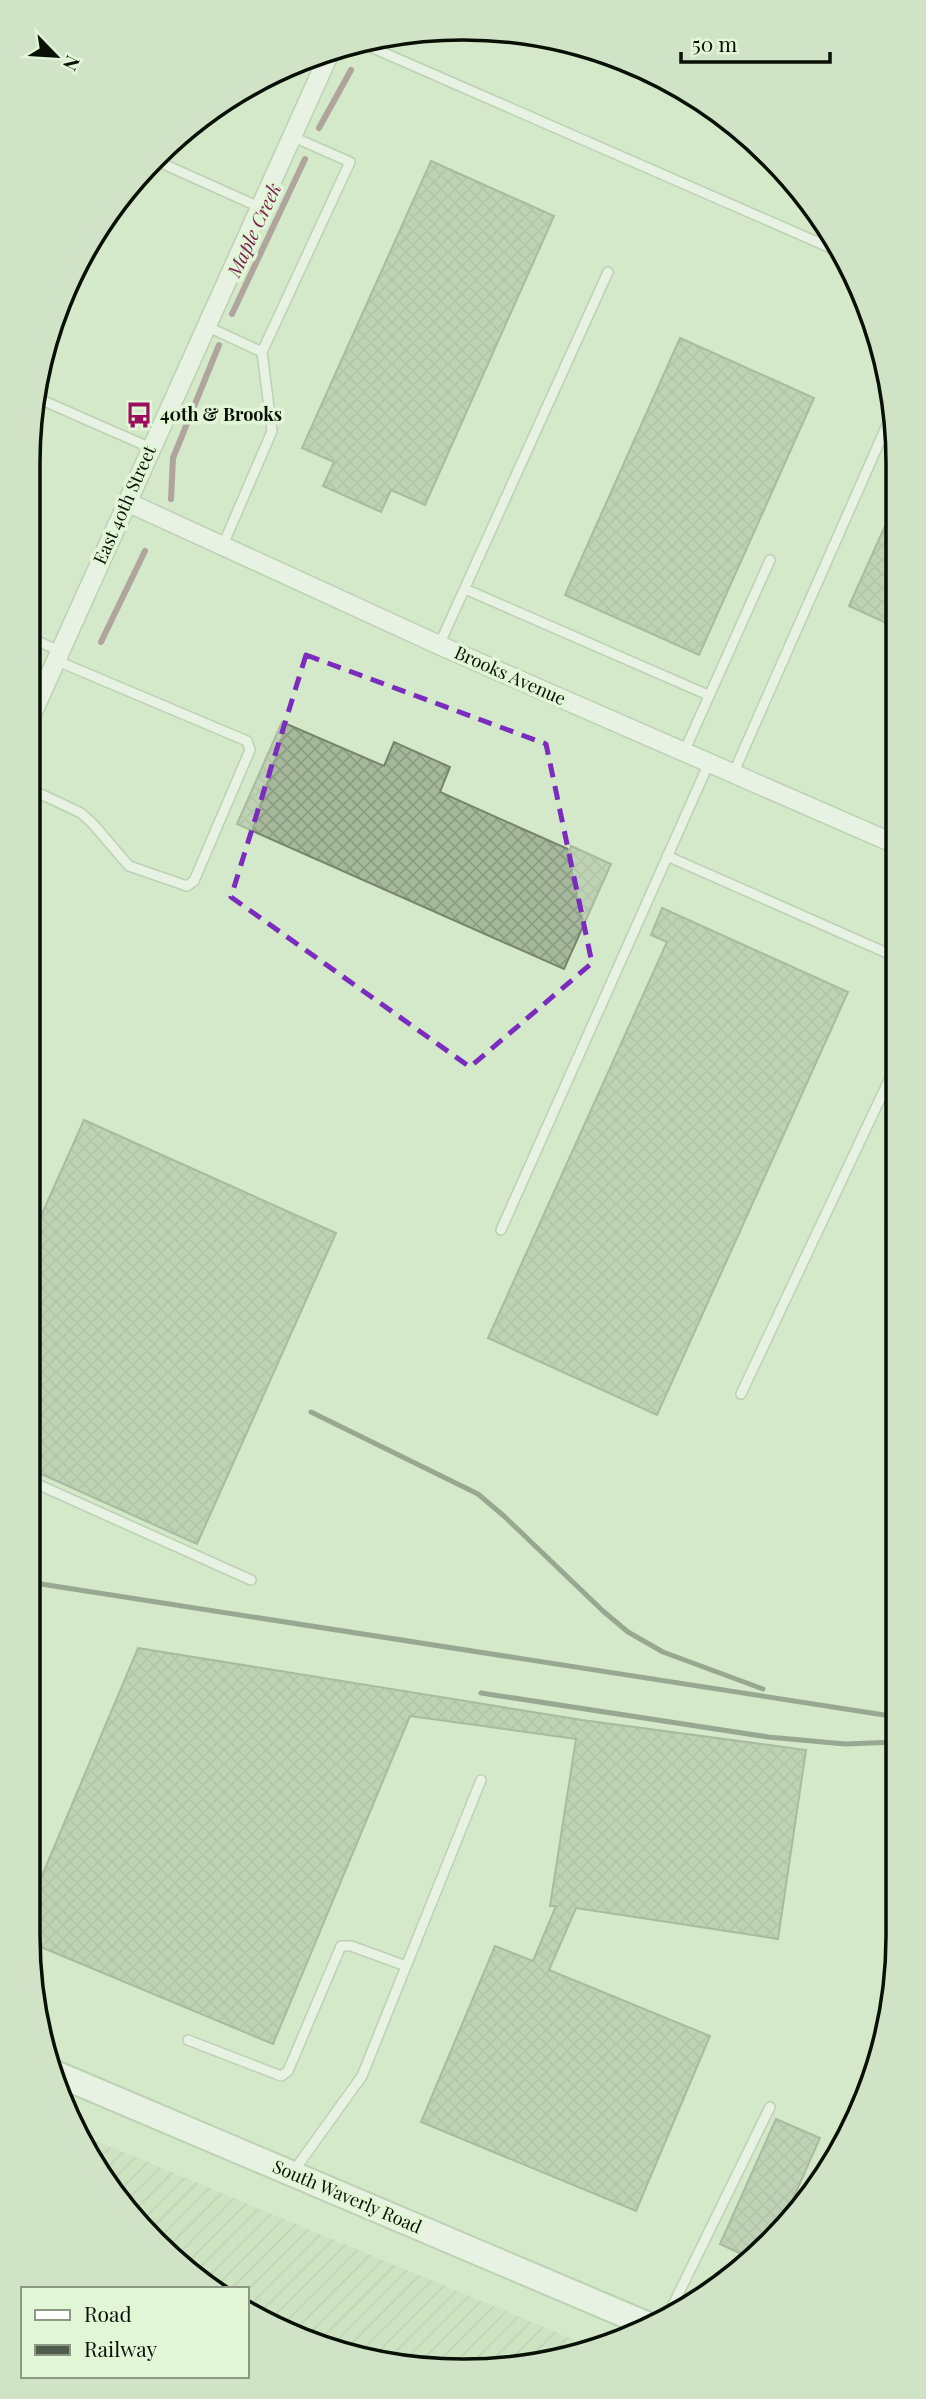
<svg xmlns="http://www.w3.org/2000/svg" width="926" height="2399" viewBox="0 0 926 2399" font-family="'Playfair Display',serif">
  <defs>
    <pattern id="industrial-furrows" width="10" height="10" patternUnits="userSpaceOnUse" patternTransform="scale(1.75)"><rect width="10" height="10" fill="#c6deb9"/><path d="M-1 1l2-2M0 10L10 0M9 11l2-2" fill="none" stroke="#a9bd9e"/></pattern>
    <pattern id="building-cross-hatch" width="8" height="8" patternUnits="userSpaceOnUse" patternTransform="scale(1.75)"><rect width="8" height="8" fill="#a5b89b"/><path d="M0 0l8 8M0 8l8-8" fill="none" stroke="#8d9d84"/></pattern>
  </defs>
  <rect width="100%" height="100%" fill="#d4e8ca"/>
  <path fill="url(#industrial-furrows)" d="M87,2137L589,2346L548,2363L406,2367L247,2313V2289H216L136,2223Z"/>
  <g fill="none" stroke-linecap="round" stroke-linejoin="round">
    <path stroke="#865466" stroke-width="6" d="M319,128L351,70
      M232,314L305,159
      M171,499L173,458L219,345
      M101,642L145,551"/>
  </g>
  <path fill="url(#building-cross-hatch)" stroke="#74866b" stroke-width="2" d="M431,161L554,216L425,505L391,490L381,512L323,486L334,462L302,448Z
    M680,338L814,398L699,655L565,595Z
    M894,506L895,622V627L849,606Z
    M282,722L384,766L394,742L450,767L440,792L570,850L571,846L611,864L564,969L237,824Z
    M662,908L848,992L657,1415L488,1338L667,942L651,935Z
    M84,1120L336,1233L197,1544L28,1468V1245Z
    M138,1648L582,1720L806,1750L778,1939L576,1908L549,1970L710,2036L636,2211L421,2122L495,1946L533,1961L556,1906H550L576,1739L410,1716L273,2044L29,1942L28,1909Z
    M776,2119L820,2138L781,2226L748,2257L720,2244Z"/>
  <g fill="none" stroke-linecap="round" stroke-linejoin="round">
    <g stroke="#a2b598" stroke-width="12">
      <path id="lane" d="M366,45L840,252
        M159,162L259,207
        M206,326L262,352L350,162L291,136
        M37,398L151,448
        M223,545L272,431L262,352
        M465,589L708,695
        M28,637L60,651
        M439,645L608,272
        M684,752L770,560
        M733,774L894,409
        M28,788L81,813L93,824L129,866L187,886L194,881L250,750L247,741L55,660
        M667,856L896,957
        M501,1230L709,763
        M890,1232L896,1218
        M741,1394L896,1065
        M28,1480L251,1580
        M188,2040L281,2076L288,2071L341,1946H351L406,1966
        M293,2172L362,2076L481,1780
        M669,2313L770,2107"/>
    </g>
    <g stroke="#a2b598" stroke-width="21">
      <path id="street" d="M127,502L439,645L895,844
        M28,723L327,59"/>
    </g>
    <g stroke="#a2b598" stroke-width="28">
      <path id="secondary" d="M50,2071L644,2323"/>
    </g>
    <use href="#lane" stroke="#fff" stroke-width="9"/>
    <use href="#street" stroke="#fff" stroke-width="18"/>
    <use href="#secondary" stroke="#fff" stroke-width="24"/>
    <path stroke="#505c4b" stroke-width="5" d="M311,1412L478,1494L505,1517L603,1611L628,1632L663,1652L763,1689
      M28,1582L897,1717
      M481,1693L768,1737L845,1744L898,1742"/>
  </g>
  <path d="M0 0H926V2399H0ZM306,655L546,744L592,963L470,1067L231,897Z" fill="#d4e8ca" fill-opacity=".55" fill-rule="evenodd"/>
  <path fill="none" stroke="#7b2cbf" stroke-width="5" stroke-dasharray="14 9" stroke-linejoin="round" d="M306,655L546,744L592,963L470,1067L231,897Z"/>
  <defs>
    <g id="bus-bare" transform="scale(2.1)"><path d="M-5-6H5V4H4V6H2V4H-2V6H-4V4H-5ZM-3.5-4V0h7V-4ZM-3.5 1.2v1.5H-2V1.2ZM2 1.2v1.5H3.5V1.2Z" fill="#9b0d5d" stroke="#e1f5d7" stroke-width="2.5" paint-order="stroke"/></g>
  </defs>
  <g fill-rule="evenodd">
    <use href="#bus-bare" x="139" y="415"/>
  </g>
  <g text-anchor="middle" stroke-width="7" stroke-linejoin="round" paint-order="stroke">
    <g font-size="18" font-weight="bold" fill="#091006" stroke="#e1f5d7" text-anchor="start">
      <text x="160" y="421">40th &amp; Brooks</text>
    </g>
    <g font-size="18" fill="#091006" stroke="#e1f5d7">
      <text transform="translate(125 505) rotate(-66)" y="6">East 40th Street</text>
      <text transform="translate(510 676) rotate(24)" y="6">Brooks Avenue</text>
      <text transform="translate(347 2197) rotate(23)" y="6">South Waverly Road</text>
    </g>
    <g font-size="19" font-style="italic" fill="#7a1f4c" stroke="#e1f5d7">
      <text transform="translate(254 230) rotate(-65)" y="7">Maple Creek</text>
    </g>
  </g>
  <path d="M0 0H926V2399H0ZM463 40H463A423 423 0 0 1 886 463V1936A423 423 0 0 1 463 2359H463A423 423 0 0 1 40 1936V463A423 423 0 0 1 463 40Z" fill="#d0e3c6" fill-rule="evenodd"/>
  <path fill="none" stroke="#091006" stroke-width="3.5" d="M463 40H463A423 423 0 0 1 886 463V1936A423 423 0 0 1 463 2359H463A423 423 0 0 1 40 1936V463A423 423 0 0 1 463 40Z"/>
  <rect x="21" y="2287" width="228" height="91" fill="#e1f5d7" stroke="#8b9983" stroke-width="2"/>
  <rect x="35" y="2310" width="35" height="10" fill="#ffffff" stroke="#8b9983" stroke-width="2"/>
  <text x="84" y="2322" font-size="21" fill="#091006">Road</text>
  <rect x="35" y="2345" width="35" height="10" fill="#505c4b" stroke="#8b9983" stroke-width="2"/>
  <text x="84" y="2357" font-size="21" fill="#091006">Railway</text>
  <g transform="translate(56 56) rotate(115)" stroke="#e1f5d7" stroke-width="5" paint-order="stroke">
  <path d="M0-5L12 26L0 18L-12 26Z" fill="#091006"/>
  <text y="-10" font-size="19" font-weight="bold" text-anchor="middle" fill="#091006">N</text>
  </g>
  <path d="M681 52v10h149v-10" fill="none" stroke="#091006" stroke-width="3.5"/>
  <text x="692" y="52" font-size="21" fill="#091006" stroke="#e1f5d7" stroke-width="5" paint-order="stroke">50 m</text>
</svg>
